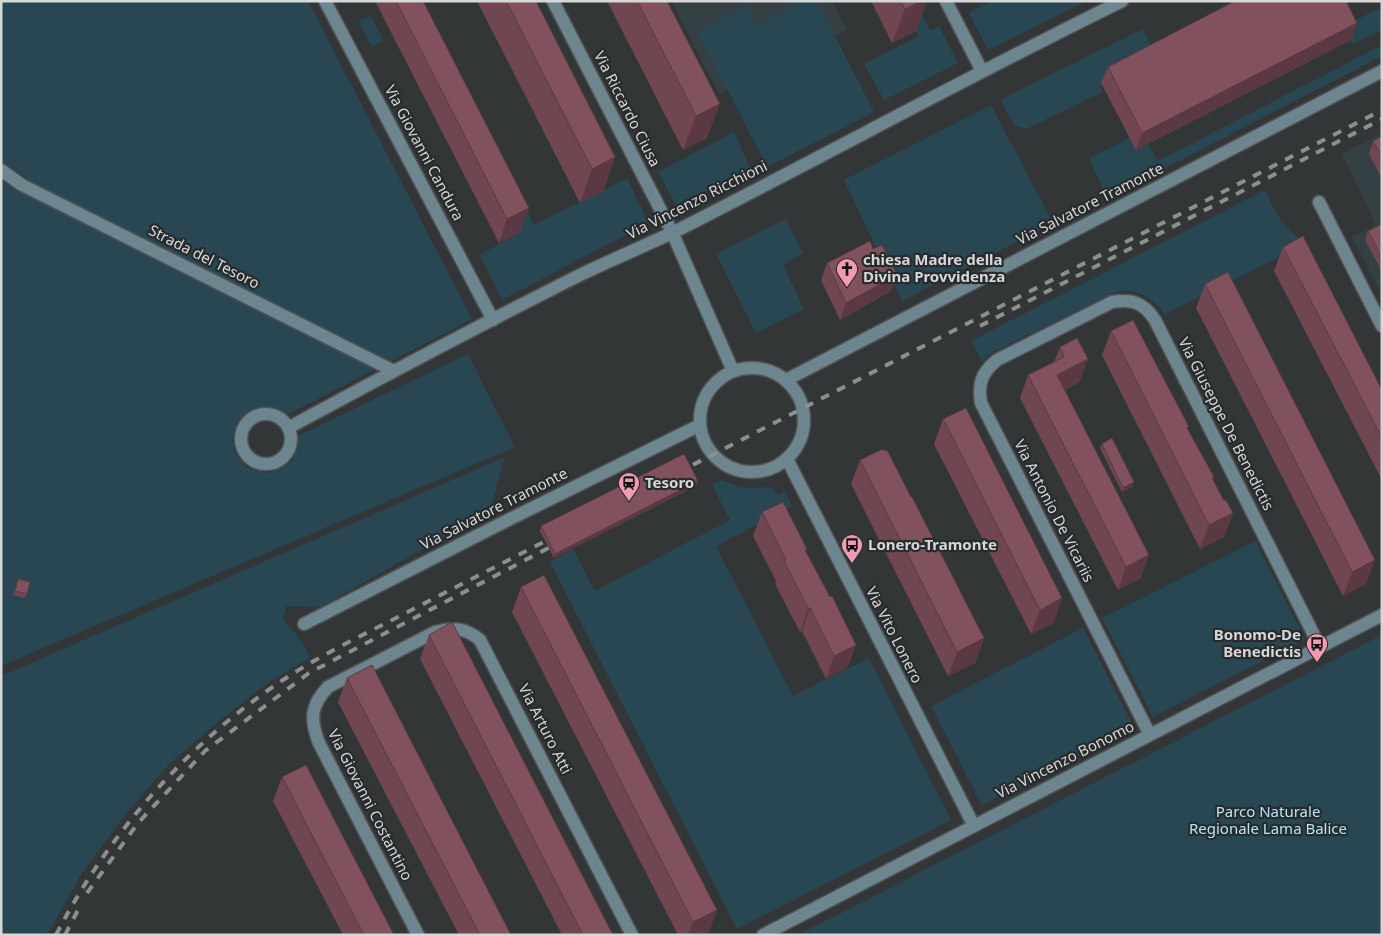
<svg xmlns="http://www.w3.org/2000/svg" width="1383" height="936" viewBox="0 0 1383 936" font-family="'Noto Sans',sans-serif">
  <rect width="100%" height="100%" fill="#323637"/>
  <path fill="#354044" d="M671,1H832L847,30L719,94Z
    M1382,133V295L1352,237L1376,225L1342,154Z"/>
  <path fill="#284753" d="M1,1H308L472,319L391,361L43,189L1,161Z
    M801,1H817L874,112L767,167L698,32L747,6L757,26Z
    M901,1H915L930,30L939,26L958,63L884,100L864,64L919,36Z
    M991,1H1087L988,50L969,13Z
    M1379,8L1382,13V30L1353,44L1344,27Z
    M371,16L383,40L372,47L359,21Z
    M1143,29L1155,56L1100,85L1103,92L1026,129L1015,126L1000,100Z
    M1382,45V56L1107,198L1089,158L1130,138L1148,144L1158,161Z
    M991,105L1053,223L902,301L844,180Z
    M734,132L750,169L677,207L658,172Z
    M627,178L648,223L502,300L480,255L520,232L516,190L534,225Z
    M1,181L372,367V371L285,416L267,407L248,412L236,424L232,440L235,453L248,468L269,473L292,461L298,436L468,354L515,447L1,666Z
    M1265,190C1277,216 1282,228 1308,243L1165,314C1152,297 1134,286 1113,293L988,355L982,362L971,341Z
    M786,219L803,253L783,265L804,309L756,333L716,254Z
    M505,457L490,511L320,607L286,606L283,618L302,642L310,658L269,682L224,717L170,763L125,815L82,873L47,935H1V676Z
    M721,480L740,487L753,488L771,487L778,495L785,492L792,506L716,546L793,696L869,658L951,820L737,929L550,562L573,549L595,591L730,520L712,485Z
    M1255,541L1305,639L1153,717L1102,618Z
    M1083,628L1134,727L982,805L931,706Z
    M1382,635V935H798Z"/>
  <g fill="none" stroke-linecap="round" stroke-linejoin="round">
    <g stroke="#4f5354" stroke-width="15">
      <path id="minor" d="M325,1L493,320
        M553,1L672,232L733,371
        M946,1L982,71
        M1,170L22,185L394,371
        M1319,202L1382,326
        M700 420a52 52 0 1 1 104 0a52 52 0 1 1-104 0Z
        M786,380L1382,71
        M241 439a25 25 0 1 1 50 0a25 25 0 1 1-50 0Z
        M288,428C386,375 484,323 584,273C614,259 644,246 674,232C824,156 971,75 1122,1
        M787,459L974,826
        M304,624L506,521L700,425
        M1150,735L981,403C978,384 981,373 997,360L1112,302C1132,299 1143,302 1155,320L1320,647
        M418,935L319,743C310,720 310,706 328,687L435,632C454,627 466,628 480,640L632,935
        M763,935L1382,615"/>
    </g>
    <use href="#minor" stroke="#6d858e" stroke-width="12"/>
    <path stroke="#8c8f90" stroke-width="4" stroke-dasharray="9 9" stroke-linecap="butt" d="M980,326L1382,119
      M677,473L1382,110
      M87,893L138,823L205,751L309,673L560,542
      M56,935C109,832 190,741 286,678C321,655 359,637 396,618C450,590 503,563 557,535
      M65,935L78,910"/>
  </g>
  <path fill="#704651" d="M375,1H423L529,208L520,232L499,243Z
    M477,1H536L615,157L603,191L580,203Z
    M607,1H667L707,138L683,150Z
    M871,1H927L916,31L892,43Z
    M1357,23L1351,40L1136,150L1101,83L1108,67Z
    M1382,136V179L1369,154L1373,141Z
    M1382,224V267L1380,268L1365,240L1368,231Z
    M1283,247L1382,390V480L1274,271Z
    M873,249L897,275L891,291L840,320L821,280L827,263Z
    M1205,284L1366,584L1343,596L1196,308Z
    M1111,331L1214,477L1213,480L1224,501L1233,513L1224,537L1200,549L1102,355Z
    M1060,347L1080,382L1065,390L1141,578L1118,590L1020,398L1028,375L1054,362Z
    M943,419L1062,598L1053,623L1031,634L934,444Z
    M1102,444L1134,482L1132,487L1122,492L1100,448Z
    M860,460L984,638L975,663L948,676L851,484Z
    M698,481L696,486L554,558L540,531L541,526Z
    M762,512L806,551L830,597L856,645L847,668L826,679L802,631L800,632L775,584L776,581L753,536Z
    M18,579L27,594L25,598L13,595Z
    M521,587L717,910L708,934L678,935L512,612Z
    M429,635L613,935H562L420,659Z
    M347,678L511,935H459L338,702Z
    M282,777L394,935H343L273,801Z"/>
  <path fill="#5b3942" d="M921,1H927L916,31L892,43L905,9Z
    M1357,23L1351,40L1136,150L1142,133Z
    M720,104L707,138L683,150L696,116Z
    M615,157L603,191L580,203L592,169Z
    M529,208L520,232L499,243L507,219Z
    M897,275L891,291L840,320L846,303Z
    M1088,359L1080,382L1049,398L1057,375Z
    M698,481L696,486L554,558L555,554Z
    M1134,482L1132,487L1122,492L1123,488Z
    M1233,513L1224,537L1200,549L1209,525Z
    M1149,555L1141,578L1118,590L1126,567Z
    M1375,560L1366,584L1343,596L1352,572Z
    M1062,598L1053,623L1031,634L1040,610Z
    M808,608H810L802,631L800,632Z
    M984,638L975,663L948,676L957,652Z
    M856,645L847,668L826,679L834,656Z
    M717,910L708,934L688,935L693,922Z"/>
  <path fill="#82515e" stroke="#5b3942" d="M396,1H423L529,208L507,219Z
    M506,1H536L615,157L592,169Z
    M637,1H667L720,104L696,116Z
    M900,1H921L905,9Z
    M1235,1H1346L1357,23L1142,133L1108,67Z
    M1382,136V157L1373,141Z
    M1382,224V258L1368,231Z
    M1303,236L1382,390V438L1283,247Z
    M870,241L873,249L882,245L897,275L846,303L827,263Z
    M1228,272L1375,560L1352,572L1205,284Z
    M1133,320L1189,427L1187,428L1214,477L1212,478L1224,501L1226,500L1233,513L1209,525L1111,331Z
    M1077,338L1088,359L1057,375L1149,555L1126,567L1028,375L1064,357L1060,347Z
    M966,408L1062,598L1040,610L943,419Z
    M1112,438L1134,482L1123,488L1102,444Z
    M883,449L884,451L887,450L911,497H912L984,638L957,652L860,460Z
    M684,454L698,481L555,554L541,526Z
    M783,502L807,549L805,550L830,597L832,596L856,645L834,656L810,608H808L784,561L786,560L762,512Z
    M544,575L717,910L693,922L521,587Z
    M18,579L30,582L27,594L15,591Z
    M452,622L613,935H583L429,635Z
    M372,665L511,935H480L347,678Z
    M306,765L394,935H364L282,777Z"/>
  <defs>
    <g id="church-pin" transform="scale(1.125)"><path d="M0 17L-7.5 6A9.5 9.5 0 1 1 7.5 6Z" fill="#f19ab2" stroke="#282c2d"/><path d="M-1.2-6h2.4v3.5h3.3v2.4h-3.3V6h-2.4V-.1h-3.3v-2.4h3.3Z" fill="#111"/></g>
    <g id="station-pin" transform="scale(1.125)"><path d="M0 17L-7.5 6A9.5 9.5 0 1 1 7.5 6Z" fill="#f19ab2" stroke="#282c2d"/><path d="M-3-6H3Q5-6 5-4V2Q5 4 3 4L4.5 6H3L1.5 4h-3L-3 6H-4.5L-3 4Q-5 4-5 2V-4Q-5-6-3-6ZM-3.5-4v3h7v-3ZM-3.5 1v1.5H-2V1ZM2 1v1.5H3.5V1Z" fill="#111"/></g>
    <g id="bus-pin" transform="scale(1.125)"><path d="M0 17L-7.5 6A9.5 9.5 0 1 1 7.5 6Z" fill="#f19ab2" stroke="#282c2d"/><path d="M-5-6H5V4H4V6H2V4H-2V6H-4V4H-5ZM-3.5-4V0h7V-4ZM-3.5 1.2v1.5H-2V1.2ZM2 1.2v1.5H3.5V1.2Z" fill="#111"/></g>
  </defs>
  <g fill-rule="evenodd">
    <use href="#church-pin" x="847" y="269"/>
    <use href="#station-pin" x="629" y="483"/>
    <use href="#bus-pin" x="852" y="545"/>
    <use href="#bus-pin" x="1317" y="644"/>
  </g>
  <g text-anchor="middle" stroke-width="4.5" stroke-linejoin="round" paint-order="stroke">
    <g font-size="15" fill="#d5d7d8" stroke="#282c2d">
      <text transform="translate(627 109) rotate(63)" y="5">Via Riccardo Ciusa</text>
      <text transform="translate(424 153) rotate(62)" y="5">Via Giovanni Candura</text>
      <text transform="translate(697 200) rotate(-27)" y="5">Via Vincenzo Ricchioni</text>
      <text transform="translate(1090 204) rotate(-27)" y="5">Via Salvatore Tramonte</text>
      <text transform="translate(204 257) rotate(27)" y="5">Strada del Tesoro</text>
      <text transform="translate(1226 424) rotate(63)" y="5">Via Giuseppe De Benedictis</text>
      <text transform="translate(494 509) rotate(-27)" y="5">Via Salvatore Tramonte</text>
      <text transform="translate(1054 511) rotate(63)" y="5">Via Antonio De Vicariis</text>
      <text transform="translate(894 635) rotate(63)" y="5">Via Vito Lonero</text>
      <text transform="translate(545 729) rotate(63)" y="5">Via Arturo Atti</text>
      <text transform="translate(1065 760) rotate(-27)" y="5">Via Vincenzo Bonomo</text>
      <text transform="translate(370 805) rotate(63)" y="5">Via Giovanni Costantino</text>
    </g>
    <g font-size="15" font-weight="bold" fill="#d5d7d8" stroke="#282c2d" text-anchor="start">
      <text x="863" y="265">chiesa Madre della<tspan x="863" dy="17">Divina Provvidenza</tspan></text>
      <text x="645" y="488">Tesoro</text>
      <text x="868" y="550">Lonero-Tramonte</text>
      <text x="1301" y="640" text-anchor="end">Bonomo-De<tspan x="1301" dy="17">Benedictis</tspan></text>
    </g>
    <g font-size="15" fill="#b2e5f9" stroke="#282c2d">
      <text x="1268" y="817">Parco Naturale<tspan x="1268" dy="17">Regionale Lama Balice</tspan></text>
    </g>
  </g>
  <rect width="1383" height="936" fill="none" stroke="#d5d7d8" stroke-width="5"/>
</svg>
